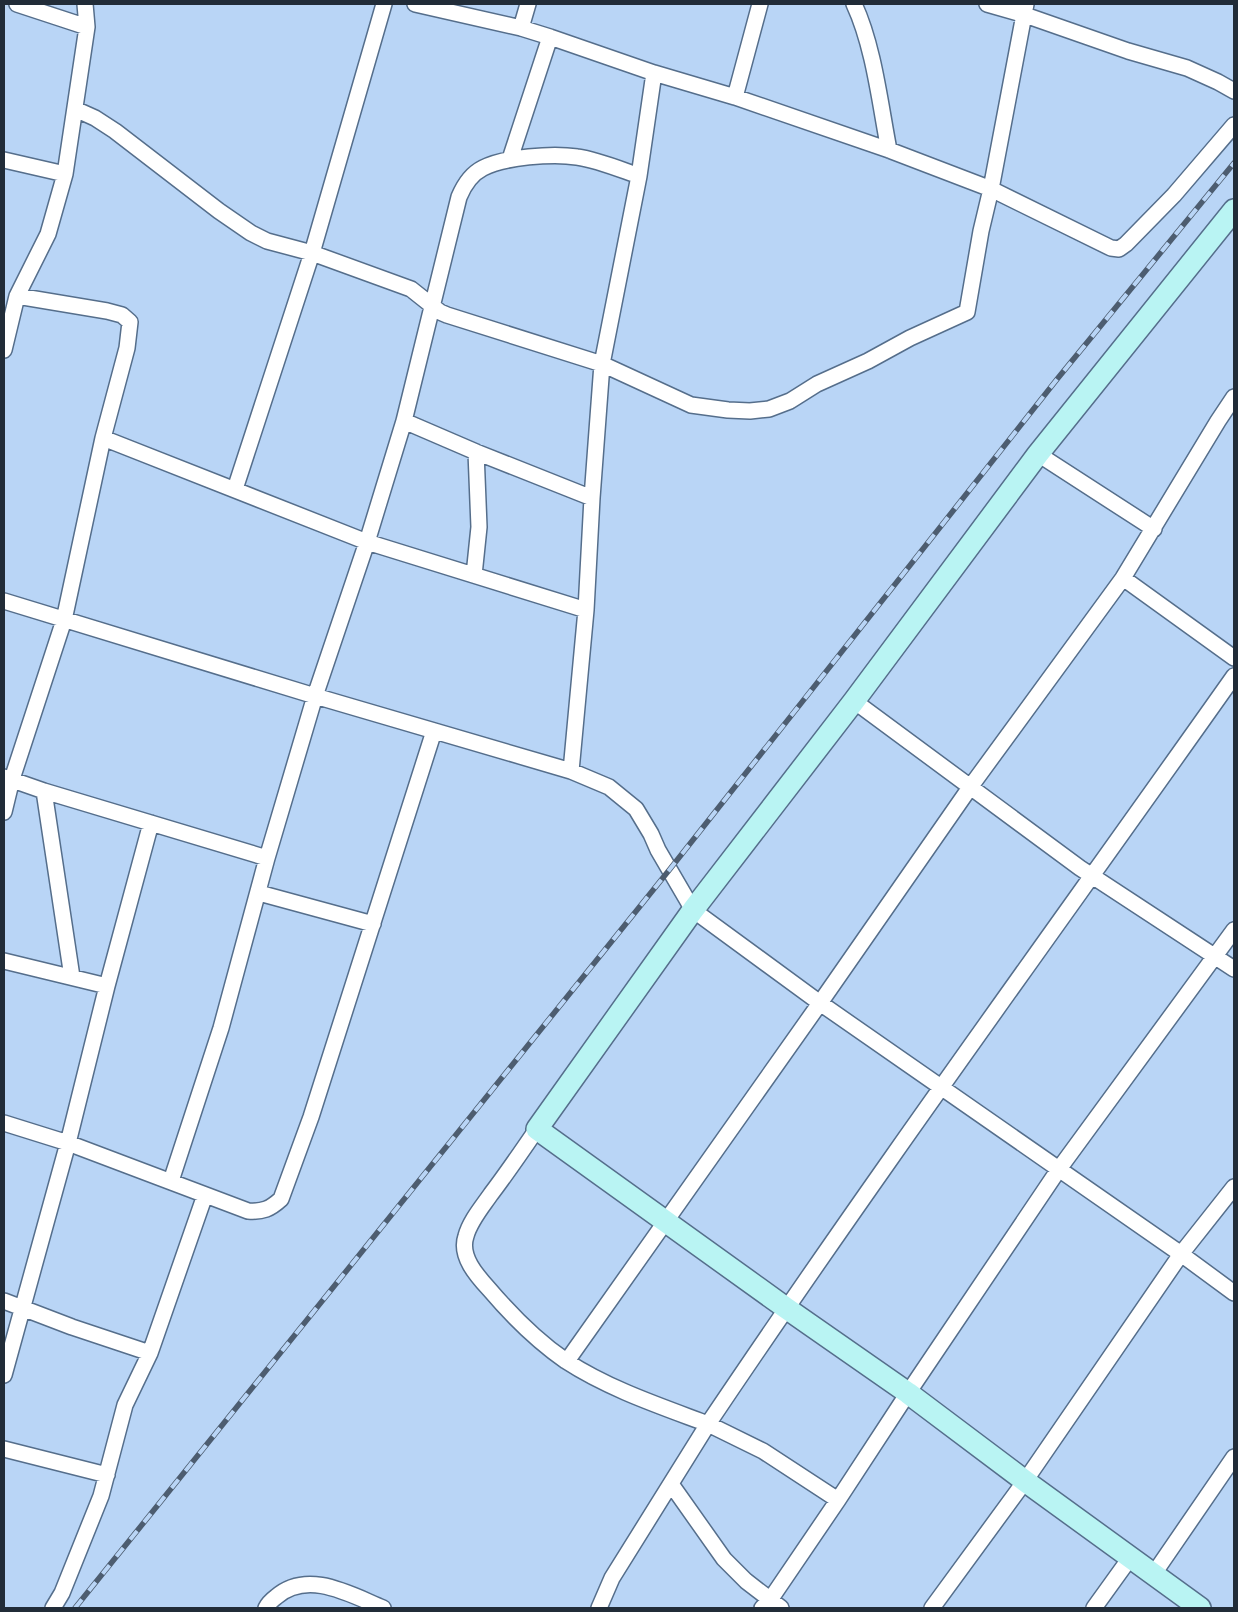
<svg xmlns="http://www.w3.org/2000/svg" width="1238" height="1612" viewBox="0 0 1238 1612" font-family="'Roboto Condensed',sans-serif">
  <rect width="100%" height="100%" fill="#b9d5f6"/>
  <g fill="none" stroke-linecap="round" stroke-linejoin="round">
    <g stroke="#556e8b" stroke-width="18">
      <path id="street" d="M17,4L87,27
        M415,4L521,28L550,37L654,73L735,97L889,150L991,189L1111,248L1119,249L1126,244L1174,195L1234,125
        M854,4C874,47 880,104 889,150
        M987,4L1025,15L1128,51L1187,68L1218,82L1234,91
        M521,28L528,4
        M735,97L760,4
        M75,109L95,118L115,131L219,211L251,233L267,241L312,253L411,289L440,312L447,315L602,364L691,405L728,410L750,411L769,409L790,401L817,384L868,361L910,338L967,312L981,231L991,189L1026,4
        M510,159L550,37
        M4,160L65,174
        M4,350L17,296L48,234L65,174L87,27L85,4
        M404,421L476,452L592,498
        M103,438L367,542L586,610
        M1038,454L1154,529
        M235,489L312,253L384,4
        M474,575L479,527L476,452
        M1123,578L1234,658
        M4,601L315,696L571,771L609,787L636,809L651,834L658,850L693,910L820,1003L1181,1254L1234,1293
        M854,701L1080,868L1234,969
        M571,771L586,610L592,498L602,364L639,176L654,73
        M4,777L44,791L267,858
        M44,791L72,977
        M4,812L12,779L64,620L103,438L127,348L130,322L122,315L107,311L17,296
        M259,893L373,924
        M4,961L107,986
        M4,1123L68,1143L248,1211C263,1212 270,1209 281,1199L311,1117L434,731
        M537,1129C522,1151 507,1173 491,1194C482,1207 470,1221 466,1236C459,1256 477,1276 489,1289C512,1316 537,1341 566,1361C609,1389 660,1406 708,1424L612,1578L599,1608
        M171,1181L221,1028L267,858L315,696L367,542L404,421L459,197C464,185 471,174 483,168C504,157 553,153 577,157C598,160 619,169 639,176
        M4,1301L72,1327L150,1353
        M567,1361L820,1003L971,786L1123,578L1218,421L1234,397
        M4,1375L68,1143L107,986L151,823
        M4,1449L107,1475
        M671,1484L724,1559L746,1581L781,1608
        M838,1500L763,1451L708,1424C878,1171 1058,925 1234,676
        M1153,1575L1234,1457
        M53,1608L62,1593L101,1496L125,1405L150,1353L205,1195
        M266,1608C268,1604 272,1600 276,1597C308,1569 351,1595 383,1608
        M762,1608L770,1600L838,1500L908,1393L1059,1169L1234,930
        M932,1608L1025,1481L1181,1254L1234,1187
        M1094,1608L1130,1558"/>
    </g>
    <g stroke="#556e8b" stroke-width="24">
      <path id="secondary" d="M1200,1608L1025,1481L908,1393L786,1308L537,1129L693,910L854,701L1038,454L1234,210"/>
    </g>
    <use href="#street" stroke="#fff" stroke-width="15"/>
    <use href="#secondary" stroke="#b9f4f3" stroke-width="21"/>
    <g stroke="#4d5d70" stroke-width="5.5">
      <path id="rail" d="M75,1608L670,869L1058,378L1234,163"/>
    </g>
    <use href="#rail" stroke="#b9d5f6" stroke-width="4" stroke-dasharray="11" stroke-linecap="butt"/>
  </g>
  <rect width="1238" height="1612" fill="none" stroke="#212c38" stroke-width="10"/>
</svg>
